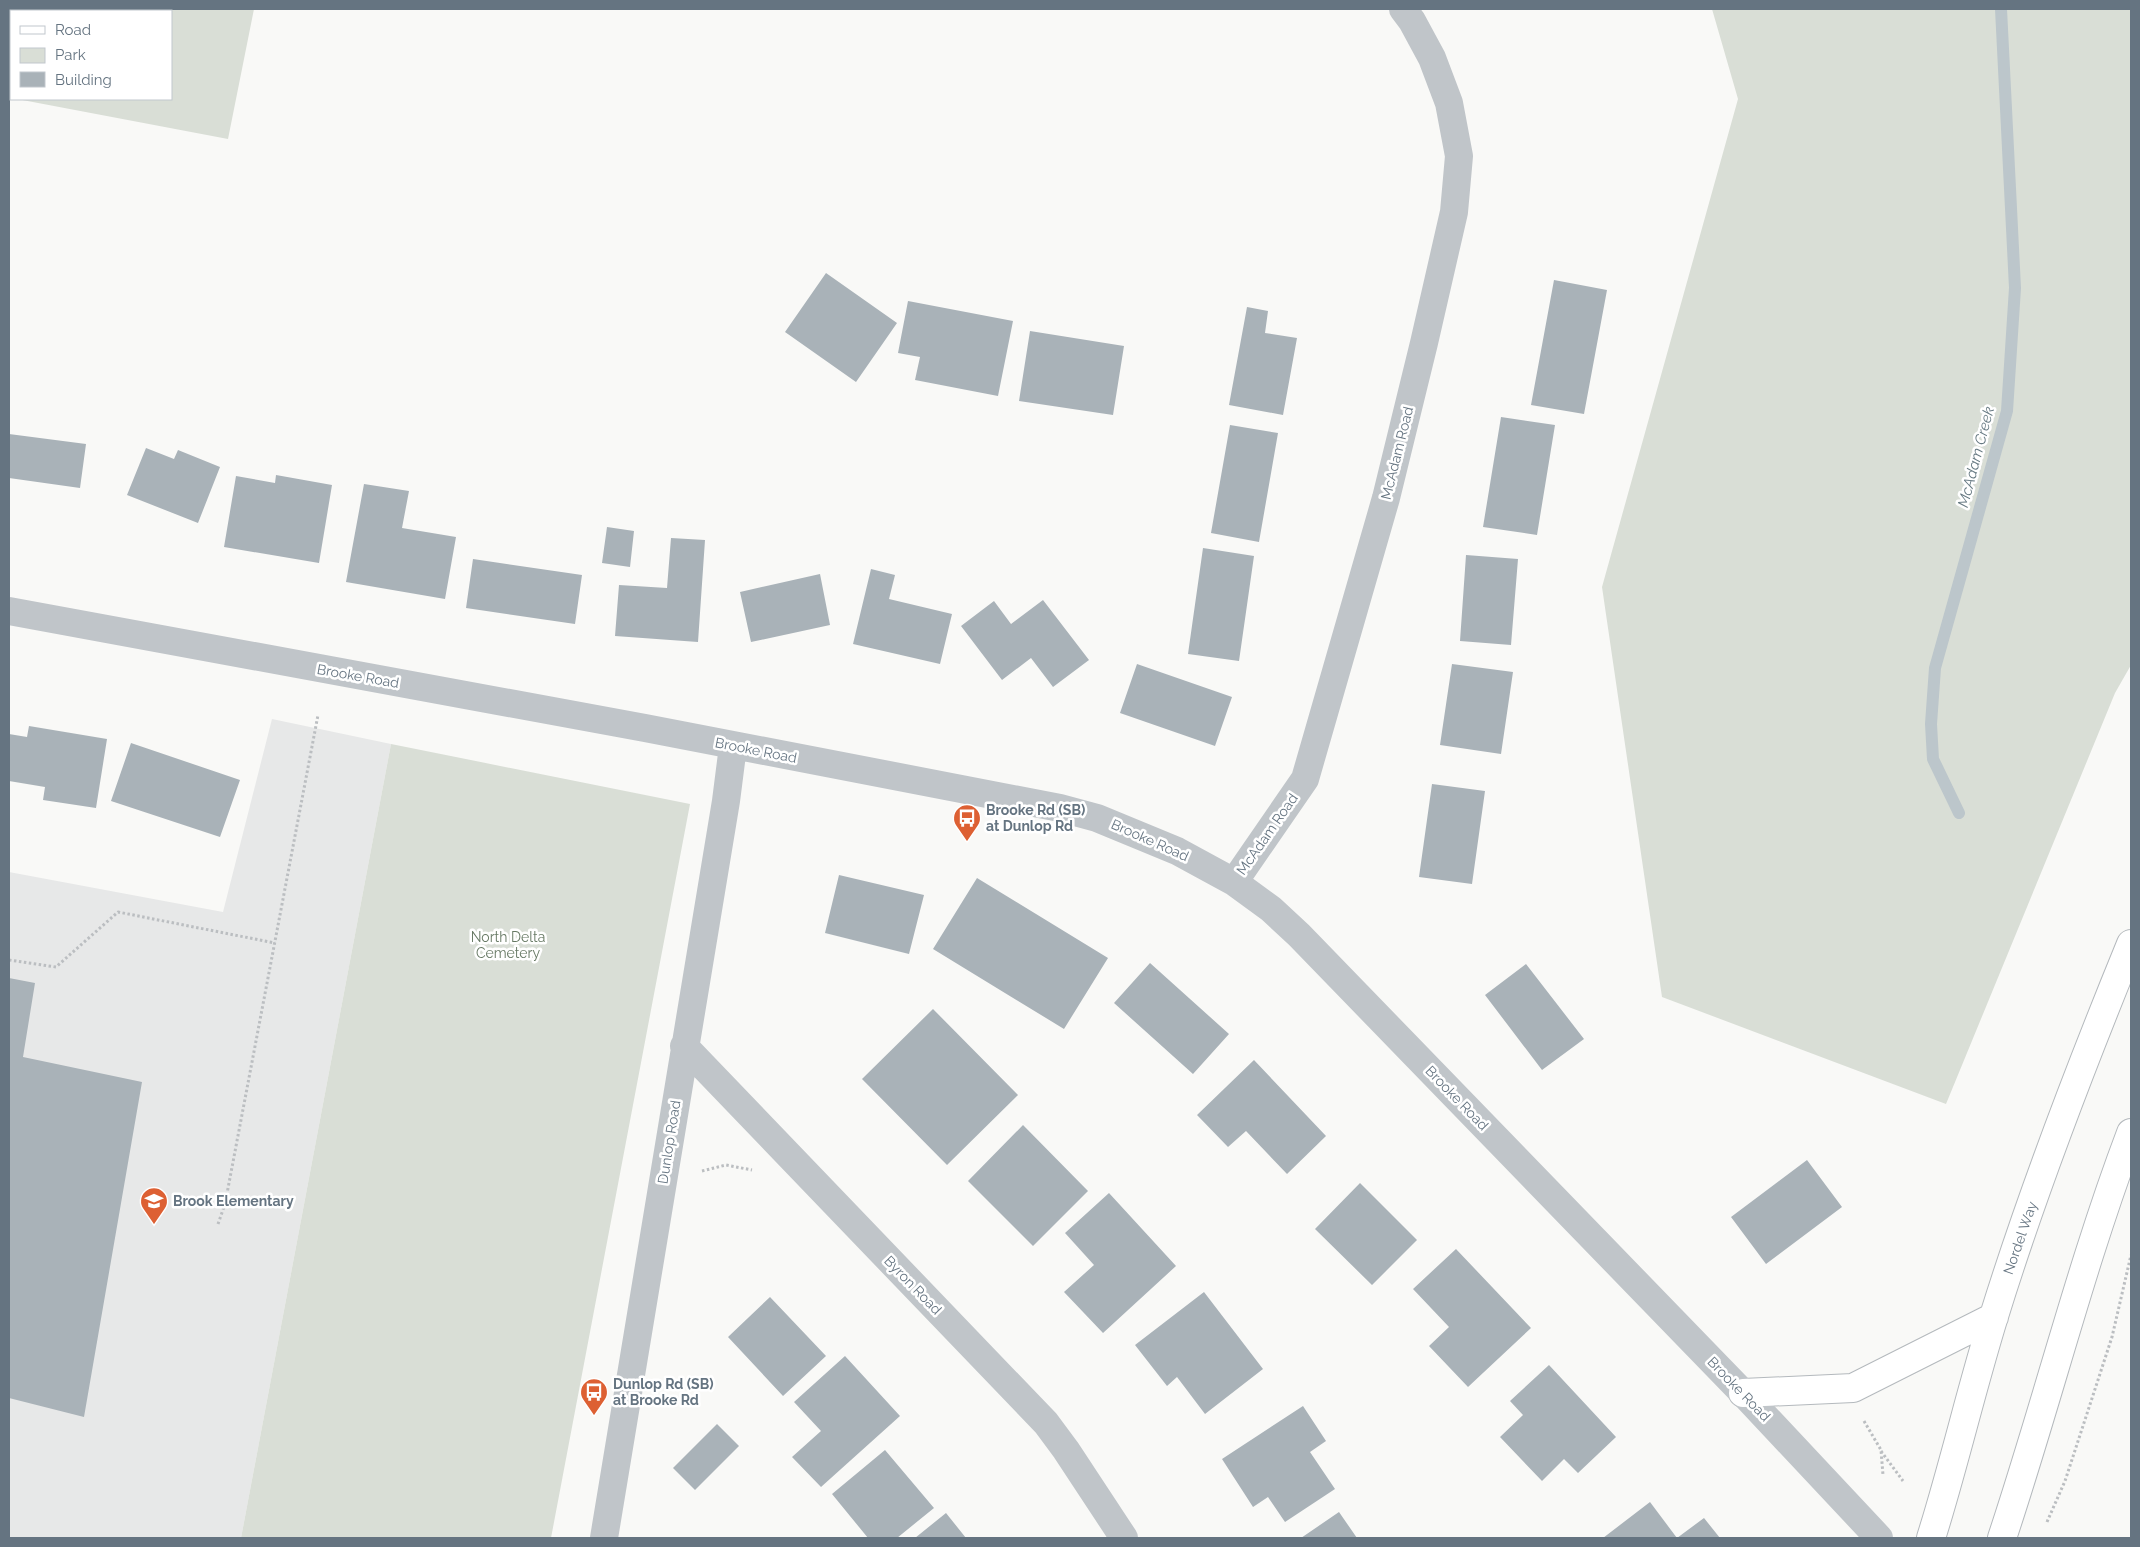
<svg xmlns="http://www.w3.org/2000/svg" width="2140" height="1547" viewBox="0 0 2140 1547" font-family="Raleway,sans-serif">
  <rect width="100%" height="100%" fill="#f9f9f7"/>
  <path fill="#e7e8e8" d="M272,719L391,744L241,1538H9V872L223,912Z"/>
  <path fill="#d9ded6" d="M9,9H254L228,139L17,99H171V11H11V98L9,97Z
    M1712,9H2131V665L2115,693L1946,1104L1662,997L1602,587L1738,99Z
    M391,744L690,804L551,1538H241Z"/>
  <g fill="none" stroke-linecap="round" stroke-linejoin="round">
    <path stroke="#bcc6cb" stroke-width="12" d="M1959,813L1933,759L1931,724L1935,668L2007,411L2015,288L2001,9"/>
  </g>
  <path fill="#a9b2b8" d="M826,273L897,323L856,382L785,332Z
    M1554,280L1607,290L1584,414L1531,405Z
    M908,301L1013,321L998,396L915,380L920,357L898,353Z
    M1247,307L1268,311L1265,333L1297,338L1283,415L1229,405Z
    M1030,331L1124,346L1113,415L1019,401Z
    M1501,417L1555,425L1537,535L1483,527Z
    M1230,425L1278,433L1259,542L1211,533Z
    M9,434L86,444L80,488L9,478Z
    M146,448L174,459L178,450L220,467L198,523L127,495Z
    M276,475L332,485L319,563L224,547L236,476L275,483Z
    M364,484L409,491L402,528L456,537L445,599L346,582Z
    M607,527L634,531L630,567L602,563Z
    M671,538L705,540L698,642L615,636L619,585L667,588Z
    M1203,548L1254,556L1239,661L1188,654Z
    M1466,555L1518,559L1511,645L1460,641Z
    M473,559L582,575L575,624L466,608Z
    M871,569L895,575L889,599L952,614L940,664L853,644Z
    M820,574L830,625L751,642L740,592Z
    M1043,600L1089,660L1053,687L1031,658L1002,680L961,626L994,601L1011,624Z
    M1137,664L1232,697L1215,746L1120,713Z
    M1452,664L1513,672L1501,754L1440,745Z
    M29,726L107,739L96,808L43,800L45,787L9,781V734L27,737Z
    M131,743L240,780L220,837L111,801Z
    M1432,784L1485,791L1472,884L1419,877Z
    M839,875L924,895L909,954L825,933Z
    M977,878L1108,958L1064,1029L933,949Z
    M1150,963L1229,1034L1193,1074L1114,1003Z
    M1526,964L1584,1039L1542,1070L1485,995Z
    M9,978L35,983L23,1057L142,1082L84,1417L9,1398Z
    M933,1009L1018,1095L947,1165L862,1079Z
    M1254,1060L1326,1136L1287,1174L1246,1131L1228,1147L1197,1115Z
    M1023,1125L1088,1191L1033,1246L968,1181Z
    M1807,1160L1842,1207L1766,1264L1731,1217Z
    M1360,1183L1417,1240L1372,1285L1315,1229Z
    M1109,1193L1176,1266L1103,1333L1064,1292L1094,1265L1065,1233Z
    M1456,1249L1531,1328L1468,1387L1429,1346L1449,1327L1413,1289Z
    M1204,1292L1263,1369L1205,1414L1177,1377L1167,1386L1135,1345Z
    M770,1297L826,1356L783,1396L728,1337Z
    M845,1356L900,1416L821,1487L792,1457L821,1431L794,1402Z
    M1549,1365L1616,1437L1578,1473L1564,1459L1542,1481L1500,1437L1523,1415L1510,1401Z
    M1303,1406L1326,1441L1310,1452L1335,1489L1285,1522L1268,1497L1253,1507L1222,1459Z
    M717,1424L739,1446L695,1490L673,1468Z
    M885,1450L934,1508L897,1538H868L832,1494Z
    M1650,1502L1677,1538L1704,1518L1720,1538H1603Z
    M1339,1512L1357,1538H1301Z
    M946,1513L966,1538H915Z"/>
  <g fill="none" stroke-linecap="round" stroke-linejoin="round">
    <g stroke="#b4b9bd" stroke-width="30">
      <path id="major" d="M1743,1393L1853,1388L1994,1317
        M1931,1538C1954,1465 1971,1390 1994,1316C2033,1190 2081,1066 2131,944
        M2002,1538C2047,1403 2081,1265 2131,1133"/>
    </g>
    <path stroke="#bbbec1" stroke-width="3" stroke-dasharray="2.5 2.5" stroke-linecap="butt" d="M9,960L56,967L118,912L275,943
      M702,1171L726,1165L752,1170
      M218,1224L225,1204L318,715
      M1864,1421L1881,1450L1883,1475
      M1881,1451L1903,1481
      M2047,1522L2065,1481L2112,1337L2131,1255"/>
    <path stroke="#c0c5c9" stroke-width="28" d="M9,611L645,728L1060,808L1097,818L1177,851L1234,882L1271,909L1299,935L1743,1393L1879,1538
      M1234,882L1305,779L1386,498L1424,343L1454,212L1459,156L1449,103L1432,58L1412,21L1403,9
      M684,1046L1046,1423L1066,1450L1124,1538
      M604,1538L726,801L733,746"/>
    <use href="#major" stroke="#fff" stroke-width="28"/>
  </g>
  <defs>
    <g id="bus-pin" transform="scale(1.4375)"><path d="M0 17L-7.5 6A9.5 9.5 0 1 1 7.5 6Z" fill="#dd6033" stroke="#fff"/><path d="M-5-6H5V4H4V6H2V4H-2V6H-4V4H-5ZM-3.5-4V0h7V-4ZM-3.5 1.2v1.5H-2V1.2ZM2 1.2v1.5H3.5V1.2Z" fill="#fff"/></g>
    <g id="school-pin" transform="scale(1.4375)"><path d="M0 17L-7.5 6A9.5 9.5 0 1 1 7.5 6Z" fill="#dd6033" stroke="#fff"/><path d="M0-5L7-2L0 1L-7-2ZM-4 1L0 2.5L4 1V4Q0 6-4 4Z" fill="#fff"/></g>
  </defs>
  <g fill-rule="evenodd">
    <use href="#bus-pin" x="967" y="818"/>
    <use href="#school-pin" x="154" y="1201"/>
    <use href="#bus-pin" x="594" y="1392"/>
  </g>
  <g text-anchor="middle" stroke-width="5" stroke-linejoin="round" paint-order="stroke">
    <g font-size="14" fill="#657481" stroke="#fff">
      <text transform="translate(1397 453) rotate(-76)" y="5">McAdam Road</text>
      <text transform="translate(358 676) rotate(10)" y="5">Brooke Road</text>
      <text transform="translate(756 750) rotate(11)" y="5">Brooke Road</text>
      <text transform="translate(1267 834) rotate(-55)" y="5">McAdam Road</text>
      <text transform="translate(1150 840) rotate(24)" y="5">Brooke Road</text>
      <text transform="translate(1457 1098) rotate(46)" y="5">Brooke Road</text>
      <text transform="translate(669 1142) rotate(-81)" y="5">Dunlop Road</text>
      <text transform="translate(2020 1238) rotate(-71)" y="5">Nordel Way</text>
      <text transform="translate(913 1285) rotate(46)" y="5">Byron Road</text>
      <text transform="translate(1739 1389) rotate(46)" y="5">Brooke Road</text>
    </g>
    <g font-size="14" font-weight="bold" fill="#657481" stroke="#fff" text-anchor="start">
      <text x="986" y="815">Brooke Rd (SB)<tspan x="986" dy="16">at Dunlop Rd</tspan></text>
      <text x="173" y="1206">Brook Elementary</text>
      <text x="613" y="1389">Dunlop Rd (SB)<tspan x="613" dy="16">at Brooke Rd</tspan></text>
    </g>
    <g font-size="14" fill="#677964" stroke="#fff">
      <text x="508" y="942">North Delta<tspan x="508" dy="16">Cemetery</tspan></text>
    </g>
    <g font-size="15" font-style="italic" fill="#667982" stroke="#fff">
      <text transform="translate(1976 457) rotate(-75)" y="5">McAdam Creek</text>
    </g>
  </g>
  <rect width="2140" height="1547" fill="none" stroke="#657481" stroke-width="20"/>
  <rect x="10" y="10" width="162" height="90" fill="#ffffff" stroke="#c1c7cd"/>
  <rect x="20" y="26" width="25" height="8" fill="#ffffff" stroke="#c1c7cd"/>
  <text x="55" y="35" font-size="15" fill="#657481">Road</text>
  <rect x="20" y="48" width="25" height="15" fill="#d9ded6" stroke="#c1c7cd"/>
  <text x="55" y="60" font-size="15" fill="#657481">Park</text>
  <rect x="20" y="72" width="25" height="15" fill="#a9b2b8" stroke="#c1c7cd"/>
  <text x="55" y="85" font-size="15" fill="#657481">Building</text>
</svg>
